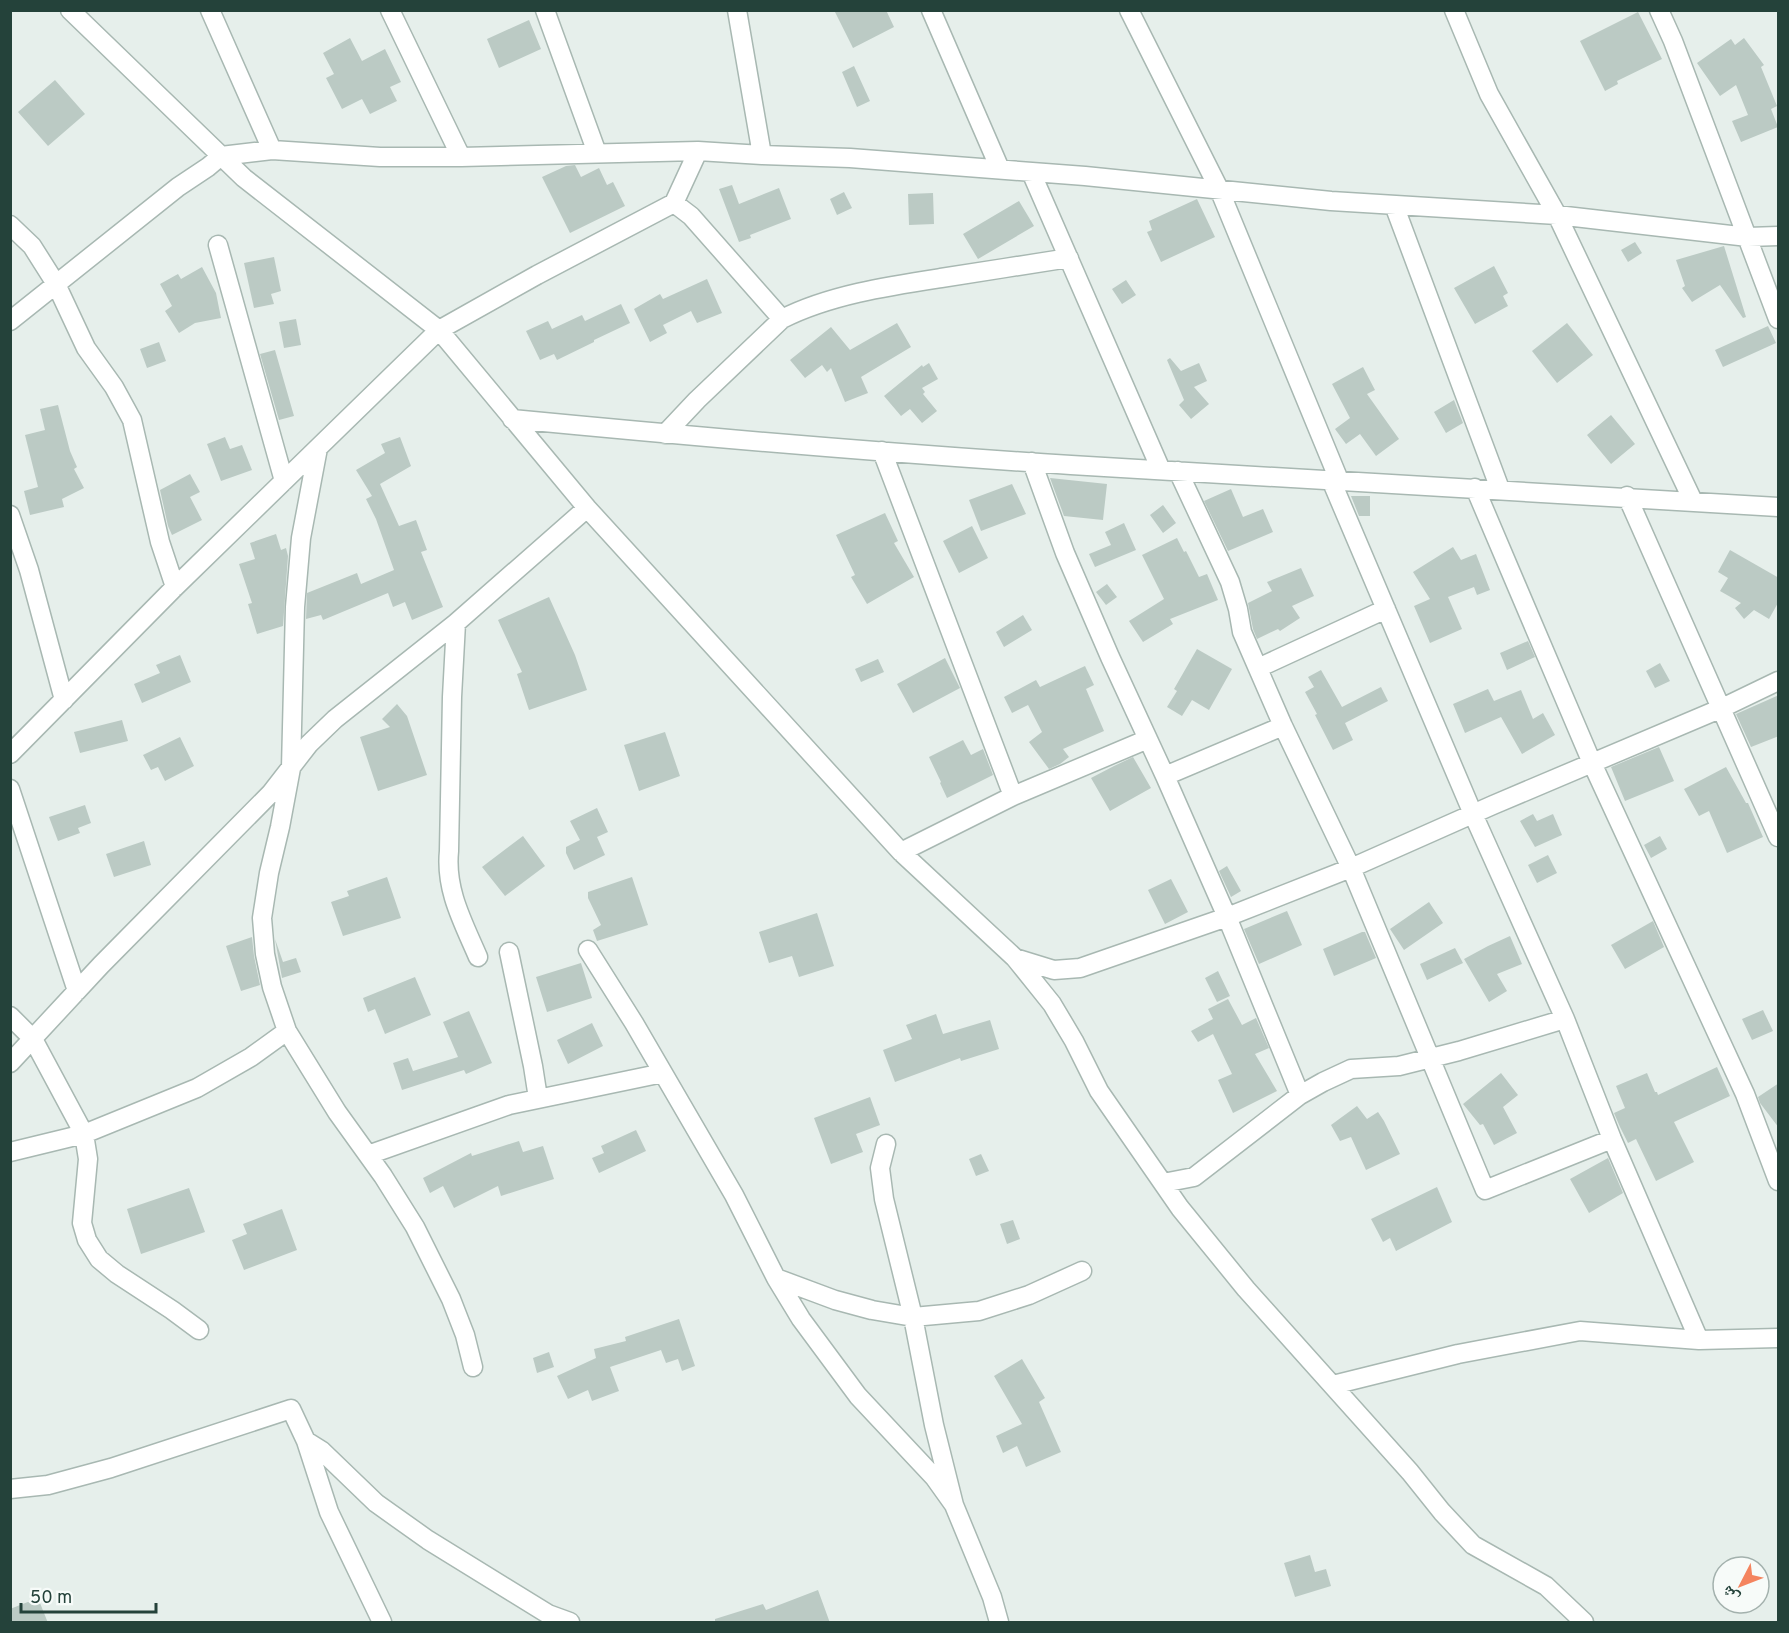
<svg xmlns="http://www.w3.org/2000/svg" width="1789" height="1633" viewBox="0 0 1789 1633" font-family="Overpass,'Noto Naskh Arabic',sans-serif">
  <rect width="100%" height="100%" fill="#e6efeb"/>
  <path fill="#bbcac4" d="M834,10H886L894,27L853,48Z
    M1638,12L1662,59L1617,81L1618,84L1605,91L1580,41Z
    M529,20L541,49L499,68L487,39Z
    M350,38L362,61L385,49L401,82L390,87L397,101L370,114L362,99L342,109L326,78L334,74L323,53Z
    M1744,38L1764,65L1761,67L1777,106L1771,109L1778,127L1741,142L1732,121L1748,115L1736,85L1720,96L1697,63L1731,39L1735,45Z
    M854,66L870,101L857,107L842,72Z
    M55,80L85,114L48,146L18,112Z
    M575,165L581,177L599,168L607,185L613,182L625,206L570,233L542,177L566,166Z
    M732,185L739,204L779,188L791,219L750,235L751,238L739,242L719,189Z
    M844,192L852,208L837,215L830,199Z
    M933,193L934,224L909,225L908,194Z
    M1197,199L1215,237L1161,262L1147,232L1152,230L1149,221Z
    M1019,201L1034,226L978,259L963,234Z
    M1635,242L1642,253L1628,262L1621,250Z
    M1724,246L1746,317L1743,318L1720,285L1692,302L1682,288L1685,286L1676,260Z
    M274,257L281,291L271,294L274,304L254,308L244,263Z
    M1494,266L1508,293L1503,296L1508,306L1475,324L1454,288Z
    M202,267L216,293L221,318L195,323L179,333L165,311L172,306L160,284L178,274L181,279Z
    M707,279L722,313L697,323L691,311L663,325L667,333L650,342L634,309L660,294L663,299Z
    M1126,280L1136,295L1122,304L1112,289Z
    M621,304L630,323L594,340V342L557,360L554,354L540,360L526,331L548,321L552,329L582,315L585,321Z
    M296,319L301,345L284,348L279,322Z
    M897,323L911,347L861,377L868,393L845,402L831,368L827,372L822,365L805,378L790,360L831,327L850,350Z
    M1567,323L1593,355L1557,383L1532,351Z
    M1768,326L1776,343L1723,367L1715,350Z
    M159,342L166,361L147,368L140,349Z
    M275,350L294,416L279,420L260,354Z
    M1170,358L1181,371L1199,363L1207,381L1194,387L1209,404L1191,419L1179,405L1184,400L1167,360Z
    M929,363L938,379L922,388L925,392L923,394L937,411L922,423L910,409L901,416L884,396L922,365L923,367Z
    M1363,367L1375,390L1367,394L1399,439L1376,456L1360,434L1346,444L1335,429L1350,418L1332,384Z
    M1454,400L1463,423L1446,433L1434,412Z
    M58,405L70,451L77,467L74,469L84,488L62,499L64,507L30,515L24,491L38,487L25,435L45,430L40,409Z
    M1611,415L1635,444L1611,464L1587,435Z
    M225,437L230,449L242,445L252,470L221,481L207,444Z
    M400,437L411,466L380,484L399,526L416,520L427,550L421,552L443,607L412,620L405,602L393,607L388,593L323,620L321,615L306,619L307,593L357,573L361,584L394,570L376,519L366,499L372,496L356,470L385,453L381,444Z
    M190,474L200,492L190,497L202,520L172,535L168,526L160,490Z
    M1050,478L1107,484L1103,520L1064,516Z
    M1012,484L1026,514L981,531L969,500Z
    M1231,489L1243,517L1263,509L1273,532L1228,551L1204,501Z
    M1351,496H1370V516H1359Z
    M1163,505L1176,523L1163,533L1150,515Z
    M885,513L898,541L894,543L914,577L867,604L851,577L855,575L836,535Z
    M1124,523L1136,550L1095,567L1089,554L1111,545L1105,532Z
    M972,526L988,558L959,573L943,541Z
    M276,534L281,550L286,548L288,556L283,626L257,634L248,604L252,603L239,564L255,559L250,543Z
    M1177,538L1184,552L1186,551L1199,577L1207,574L1218,600L1170,619L1173,624L1143,642L1129,621L1164,599L1142,555Z
    M1453,547L1461,560L1476,554L1490,590L1477,595L1474,587L1448,597L1462,629L1430,643L1414,606L1430,599L1413,572Z
    M1730,550L1779,578V601L1769,619L1754,610L1744,619L1735,608L1741,603L1720,591L1728,578L1718,572Z
    M1301,568L1314,596L1292,606L1300,618L1280,631L1278,629L1257,639L1253,629L1248,603L1272,591L1267,582Z
    M1107,584L1117,597L1106,605L1096,592Z
    M549,597L575,655L587,690L529,710L517,674L522,672L498,620Z
    M1023,615L1032,630L1004,647L996,632Z
    M1528,641L1535,657L1507,670L1500,653Z
    M1197,649L1232,669L1209,710L1192,700L1182,716L1167,707L1177,691L1174,689Z
    M180,655L191,682L142,703L134,684L160,673L156,665Z
    M945,658L960,688L913,713L897,684Z
    M878,659L884,672L861,682L855,669Z
    M1660,663L1670,681L1655,688L1646,671Z
    M1085,666L1094,685L1086,689L1104,731L1063,749L1069,757L1060,764L1049,769L1029,742L1042,732L1028,705L1012,713L1004,697L1036,680L1040,687Z
    M1321,670L1342,707L1381,687L1388,701L1345,723L1353,740L1333,750L1315,715L1317,714L1305,692L1314,687L1308,677Z
    M1488,689L1494,701L1521,690L1533,719L1543,713L1555,735L1522,754L1501,717L1465,733L1453,704Z
    M1779,695V736L1751,747L1736,714Z
    M397,704L407,716L427,775L378,791L360,737L390,727L382,719Z
    M122,720L128,741L80,753L74,732Z
    M665,732L680,776L639,791L624,745Z
    M180,737L194,766L165,781L158,767L151,770L143,755Z
    M963,740L971,755L983,749L993,775L947,798L940,783L941,782L929,757Z
    M1659,747L1674,781L1625,801L1611,767Z
    M1133,757L1151,788L1110,811L1091,778L1114,766Z
    M1726,767L1746,803H1748L1763,837L1727,853L1709,811L1699,816L1684,789Z
    M85,805L91,823L78,828L80,833L58,841L49,817Z
    M597,808L608,832L597,837L605,855L574,870L566,853V847L580,840L570,821Z
    M1533,814L1537,821L1553,814L1562,835L1535,847L1520,821Z
    M523,836L545,866L505,896L482,867Z
    M1660,836L1667,849L1651,858L1644,845Z
    M144,841L151,865L114,877L106,854Z
    M1548,855L1557,873L1537,883L1528,865Z
    M1227,866L1241,891L1231,897L1219,871Z
    M387,877L401,918L343,936L331,902L349,896L347,891Z
    M632,877L648,925L597,941L593,930L601,925L588,898V892Z
    M1171,879L1188,912L1165,924L1148,890Z
    M1429,902L1443,923L1404,950L1390,929Z
    M1287,911L1302,945L1259,964L1244,929Z
    M817,913L834,966L799,977L792,956L769,963L759,932Z
    M1653,921L1664,947L1625,969L1611,945Z
    M1362,932H1365L1376,958L1334,976L1323,949Z
    M1510,936L1522,964L1497,974L1507,991L1489,1002L1464,959L1488,946Z
    M252,937L254,956L260,985L241,991L226,946Z
    M275,939L283,962L296,958L301,972L282,978Z
    M1455,948L1463,963L1427,980L1420,964Z
    M581,963L592,998L547,1012L536,977Z
    M1218,971L1230,996L1217,1002L1205,978Z
    M415,977L431,1015L385,1034L375,1009L368,1012L363,998Z
    M1228,999L1242,1025L1256,1018L1269,1048L1255,1054L1277,1091L1233,1113L1218,1080L1232,1074L1213,1034L1198,1042L1191,1031L1213,1019L1208,1009Z
    M1763,1010L1773,1031L1752,1040L1742,1019Z
    M469,1011L492,1063L466,1074L464,1070L402,1090L393,1063L408,1058L413,1071L458,1057L443,1022Z
    M936,1014L943,1034L990,1020L999,1049L961,1061L960,1058L895,1082L883,1050L912,1039L906,1025Z
    M592,1023L603,1046L568,1064L557,1040Z
    M1717,1067L1730,1096L1674,1122L1694,1162L1656,1181L1636,1139L1628,1143L1620,1127L1614,1113L1625,1108L1616,1086L1647,1073L1655,1092H1657L1658,1095Z
    M1501,1073L1518,1095L1503,1107L1517,1133L1494,1145L1483,1124L1480,1125L1463,1104Z
    M1779,1083V1128L1760,1103L1758,1097Z
    M870,1097L880,1125L856,1134L863,1152L831,1164L814,1118Z
    M1357,1106L1367,1119L1378,1112L1384,1121L1400,1154L1366,1170L1351,1137L1340,1141L1331,1125Z
    M636,1130L646,1151L599,1173L592,1158L604,1153L601,1146Z
    M519,1141L523,1152L543,1146L554,1179L501,1196L498,1186L454,1208L443,1186L430,1193L423,1178L471,1153L472,1156Z
    M981,1154L989,1171L976,1176L969,1159Z
    M1608,1158L1623,1193L1589,1213L1570,1179Z
    M1437,1187L1452,1222L1396,1251L1390,1238L1383,1242L1371,1219Z
    M189,1188L205,1232L141,1254L127,1209Z
    M282,1209L297,1250L244,1270L232,1240L247,1234L243,1224Z
    M1013,1220L1020,1239L1007,1244L1000,1224Z
    M679,1319L695,1366L682,1371L678,1359L666,1363L661,1350L610,1367L619,1391L592,1401L588,1390L568,1399L557,1376L596,1358L594,1349L626,1341L625,1337Z
    M549,1352L554,1367L537,1373L533,1358Z
    M1022,1359L1045,1398L1039,1402L1061,1452L1026,1467L1017,1446L1003,1453L996,1436L1022,1424L994,1376Z
    M1310,1555L1315,1572L1326,1569L1331,1586L1295,1597L1284,1563Z
    M818,1590L830,1623H715V1619L763,1604L766,1610Z
    M38,1598L48,1623H10V1609Z"/>
  <g fill="none" stroke-linecap="round" stroke-linejoin="round">
    <g stroke="#a8b8b2" stroke-width="21">
      <path id="street" d="M70,10L244,178L439,330L587,508L901,852L1015,958L1052,1004L1074,1041L1099,1091L1180,1208L1246,1289L1410,1472L1442,1512L1473,1545L1546,1586L1584,1622
        M210,10L272,150
        M390,10L461,157
        M545,10L597,153
        M737,10L762,155
        M931,10L1000,169
        M1129,10L1219,189L1339,480
        M1454,10L1489,94L1557,215L1693,501
        M1659,10L1673,41L1778,319
        M1031,172L1161,470
        M674,203L691,216L782,319
        M1394,205L1500,489
        M10,225L32,246L56,284L86,348L114,387L132,420L160,542L175,587
        M218,245L284,481
        M10,321L178,187L208,167L221,156L272,150L380,157H461L698,151L762,155L850,158L1085,176L1331,201L1557,215L1748,237L1778,236
        M512,419C698,437 885,453 1071,465C1307,479 1543,491 1778,507
        M665,434L697,400L782,319C829,295 889,286 941,278C984,271 1026,265 1069,258
        M318,448L301,538L295,607L291,768L280,827L269,873L262,918L265,954L272,987L287,1031L337,1112L383,1176L415,1227L451,1299L465,1335L473,1367
        M882,451L1013,796
        M1032,462L1065,553L1110,657L1165,776L1227,917L1300,1095
        M1178,471L1230,582L1238,609L1242,632L1283,726L1351,868L1485,1190L1612,1139
        M1331,480L1473,814L1565,1019L1612,1139L1699,1340
        M1475,488L1592,763L1745,1094L1778,1181
        M1627,496L1778,837
        M10,515L29,570L64,700
        M456,623L452,697L449,851C445,890 463,922 478,957
        M1258,668L1386,609
        M10,754L175,587L439,330L537,275L674,203L698,151
        M1165,776L1283,726
        M10,789L77,991
        M901,852L1013,796L1148,739
        M588,950L634,1023L734,1195L776,1278L801,1319L858,1396L934,1477L954,1505
        M509,952L533,1066L538,1098
        M1015,958L1054,970L1080,968L1227,917L1351,868L1493,805L1722,708L1778,681
        M10,1016L33,1039L84,1134L88,1159L82,1223L87,1240L99,1259L117,1274L172,1310L199,1330
        M10,1063L101,965L271,793L309,744L335,719L456,623L587,508
        M886,1144L880,1168L884,1199L913,1317L934,1425L954,1505L992,1597L999,1622
        M10,1152L84,1134L197,1088L251,1057L287,1031
        M368,1155L509,1105L663,1073
        M1163,1183L1194,1177L1300,1095L1323,1082L1351,1069L1399,1066L1459,1051L1565,1019
        M776,1278L835,1300L872,1310L913,1317L979,1311L1029,1295L1082,1271
        M1333,1385L1458,1354L1580,1331L1699,1340L1778,1338
        M306,1441L322,1451L376,1503L428,1540L548,1614L570,1622
        M10,1489L48,1485L111,1468L291,1409L306,1441L329,1512L382,1622"/>
    </g>
    <use href="#street" stroke="#fff" stroke-width="18"/>
  </g>
  <rect width="1789" height="1633" fill="none" stroke="#24423a" stroke-width="24"/>
  <g transform="translate(1741 1585) rotate(228)"><circle r="28" fill="#f7fbf9" stroke="#a3b1ad" stroke-width="1.5"/>
  <path d="M0-4.5L10 22L0 15L-10 22Z" fill="#f4845f"/>
  <text y="-9" font-size="16" font-weight="bold" text-anchor="middle" fill="#24423a">ش</text>
  </g>
  <path d="M21 1603v9h135v-9" fill="none" stroke="#24423a" stroke-width="3"/>
  <text x="30" y="1603" font-size="18" fill="#24423a" stroke="#f7fbf9" stroke-width="4.5" paint-order="stroke">50 m</text>
</svg>
